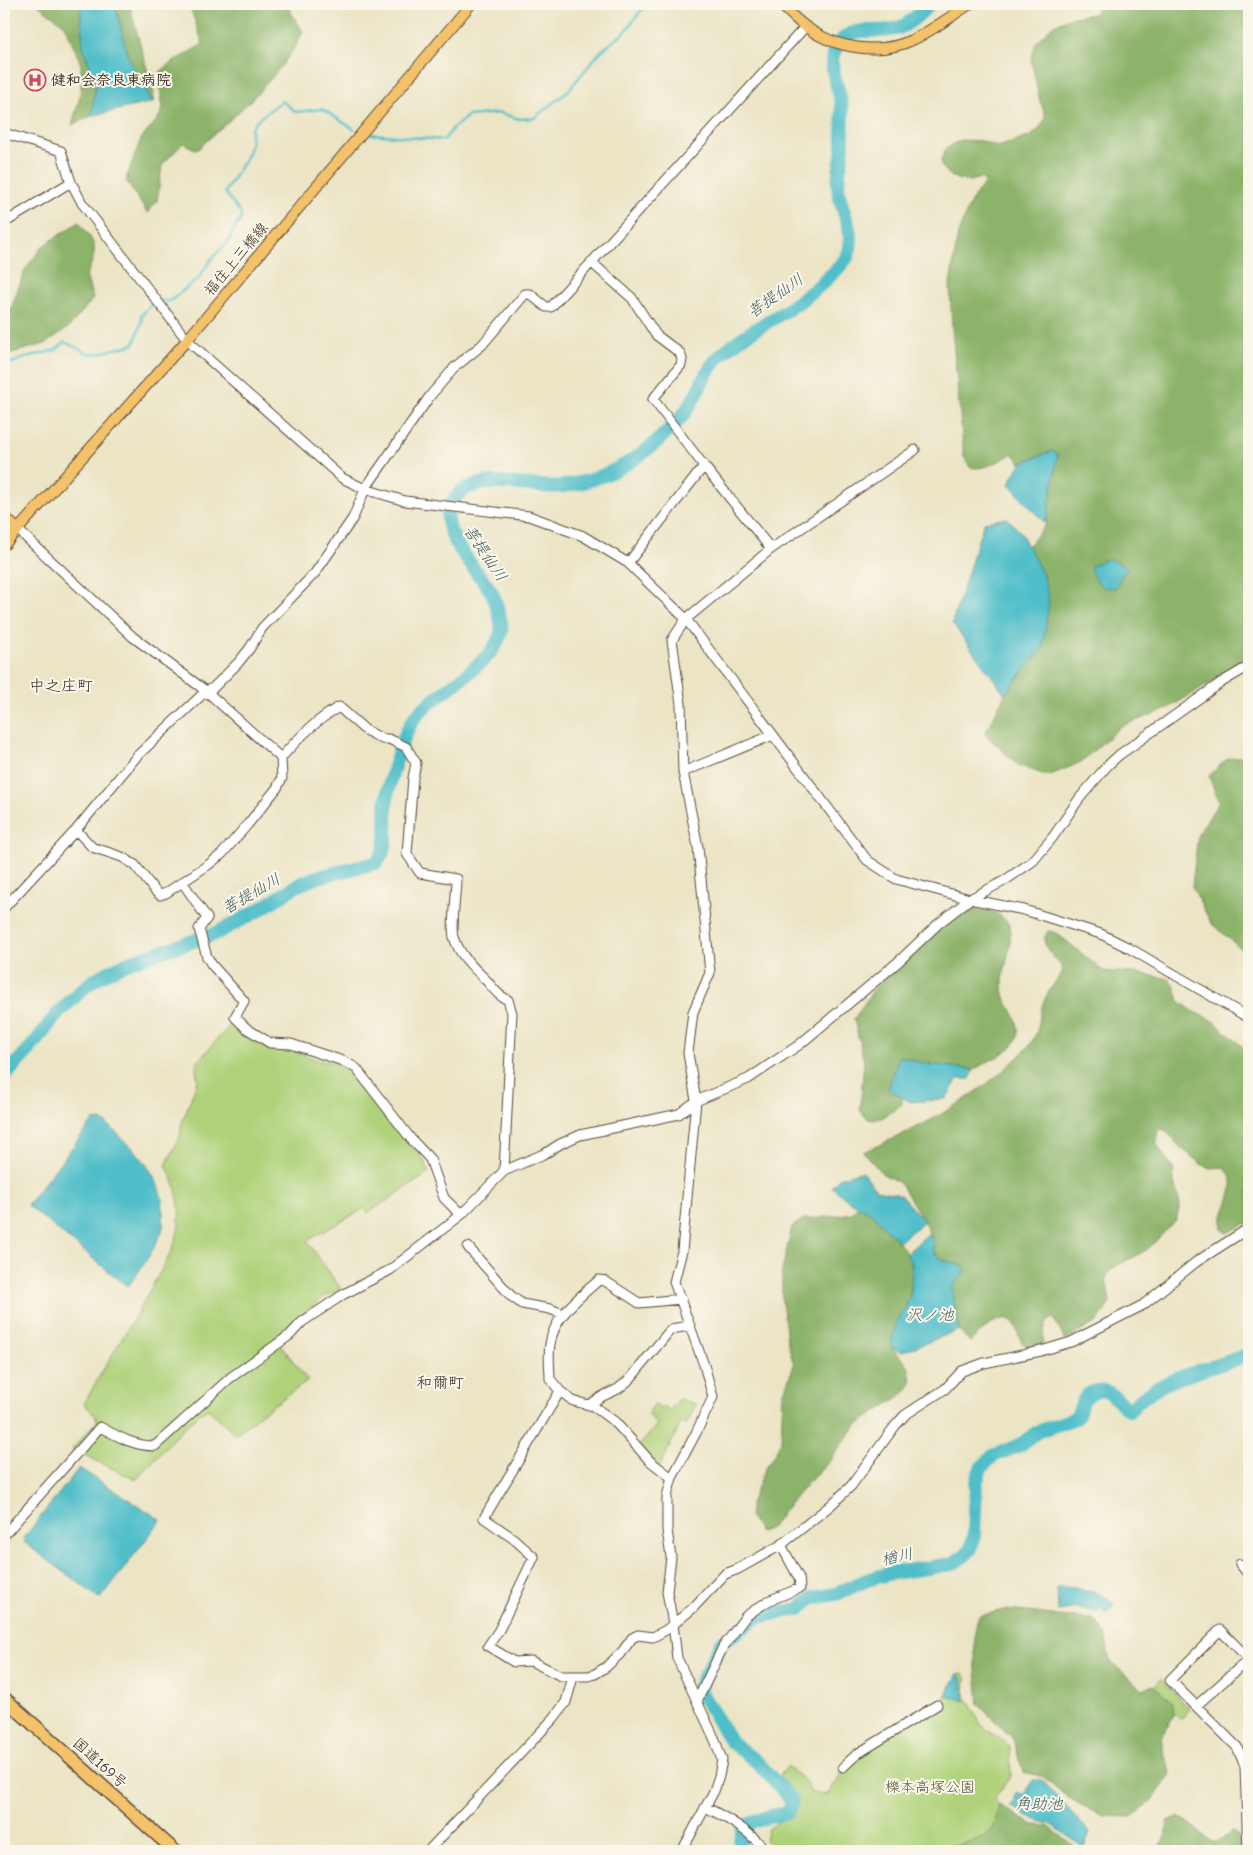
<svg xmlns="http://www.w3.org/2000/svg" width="1253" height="1855" viewBox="0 0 1253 1855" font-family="'Comic Neue','Klee One',sans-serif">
  <rect width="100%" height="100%" fill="#fbf7ec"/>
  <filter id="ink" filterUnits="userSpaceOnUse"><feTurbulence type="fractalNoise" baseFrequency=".02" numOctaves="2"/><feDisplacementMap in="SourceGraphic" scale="10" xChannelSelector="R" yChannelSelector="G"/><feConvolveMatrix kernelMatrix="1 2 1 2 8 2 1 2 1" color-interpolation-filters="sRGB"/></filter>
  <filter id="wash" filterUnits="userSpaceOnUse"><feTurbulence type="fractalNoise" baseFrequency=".0096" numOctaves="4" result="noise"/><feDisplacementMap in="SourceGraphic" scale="20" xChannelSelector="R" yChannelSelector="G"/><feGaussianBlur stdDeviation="1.12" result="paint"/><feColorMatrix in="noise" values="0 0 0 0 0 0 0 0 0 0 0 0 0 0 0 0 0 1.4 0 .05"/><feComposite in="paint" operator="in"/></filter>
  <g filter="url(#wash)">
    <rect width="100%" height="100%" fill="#ebe4c5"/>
    <path fill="#afd179" stroke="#757e4c" d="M233,1022L252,1041L270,1043L321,1061L333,1062L348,1068L362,1081L397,1130L424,1160L429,1173L368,1213L365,1208L307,1241L341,1289L321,1299L275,1337L308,1381L262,1413L236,1434L207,1408L181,1430L136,1480L72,1449L97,1421L95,1415L84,1404C106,1362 133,1323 155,1281C165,1264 177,1245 179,1224C181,1204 176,1183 166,1165L180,1137L181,1125L198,1080L196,1069L198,1061Z
      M678,1399L696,1404L686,1425L681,1423L659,1468L639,1446L657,1425L648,1413L655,1404L661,1409L664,1406L669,1411Z
      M963,1673L966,1677L965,1697L971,1703L981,1725L1010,1746L1011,1776L995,1797L1003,1818L984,1851H776L765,1840L768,1829L792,1813L795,1794L778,1778L788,1766L807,1784L810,1792L827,1795L846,1767L864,1752L941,1703L958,1674Z
      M1161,1679L1190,1709L1181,1719L1152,1691Z"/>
    <path fill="#8bb369" stroke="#636e44" d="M37,4H80L81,5L83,47L96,84L91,116L72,125L81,92V64L65,25Z
      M115,4H129L154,94L153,102L136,74L128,56Z
      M189,4H286L303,32C279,80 235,114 197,150L183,143L162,165L157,201L147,213L127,182V176L141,139L158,119L163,108L158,77L160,72L171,63L203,44Z
      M1102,4H1249V660L1165,710L1121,726L1081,762L1048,776L1018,765L985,734L1005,694L1043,647V575L1028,547L1046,524L1058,455L1052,451L1021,463L1013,453C1001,460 984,471 970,467L964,457L952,328L950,285L958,233L971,202L985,182L981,178L969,181L957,179L951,176L942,167L941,161L945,149L961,140L982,141L998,147L1031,136L1037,131L1045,120V114L1040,101L1031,60L1036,43L1052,26L1069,18L1094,14Z
      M79,222C98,247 98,247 86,276L93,299L69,327L45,344L4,355V328L25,270L43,246Z
      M1249,755V946L1240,948L1211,923L1192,886L1198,834L1219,802L1209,776L1227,759Z
      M966,907L997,913L1010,924C1010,931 1010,937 1010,944C1008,959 1002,973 1003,989C1004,1000 1011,1008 1015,1017C1029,1050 994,1055 974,1070L922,1063L899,1056L888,1089L902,1097V1104C894,1110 879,1123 869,1119C865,1117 862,1113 860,1110L864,1061L854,1019L876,986L942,926Z
      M1048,931L1054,932L1064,939L1103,971L1134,973L1165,978L1170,980L1174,984L1179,1001L1193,1011L1215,1022L1244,1048L1249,1050V1222L1227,1233L1222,1230C1218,1210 1246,1184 1223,1167L1210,1168L1201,1164L1178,1145L1167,1131L1161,1129L1157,1133V1145L1173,1169L1174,1182L1180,1205L1176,1220L1148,1249L1113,1268L1108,1273L1106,1279L1110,1303L1097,1322L1065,1340L1053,1317C1043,1323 1044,1333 1043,1344C1006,1360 1029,1305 994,1322C986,1327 977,1336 970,1342L959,1330L952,1288L966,1270L964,1266L943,1260L933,1252V1242L924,1221L900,1183L883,1174L863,1152C916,1130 970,1102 1013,1062C1021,1054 1030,1047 1035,1036C1039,1029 1039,1019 1041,1010C1044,996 1055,983 1063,971C1059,957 1036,948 1048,931Z
      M858,1206C862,1208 868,1210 872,1213C884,1223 907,1249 911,1264C913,1272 912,1287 910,1295C904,1316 892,1324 892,1348L907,1364L909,1369L911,1381L906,1392L857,1425L840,1446L830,1461L807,1484L786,1508L771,1528L760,1532L750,1517V1504L764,1470L775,1453L781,1441L783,1394L794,1365L787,1340L782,1300V1271L792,1227L803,1219L820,1218L852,1213Z
      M1003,1610C1033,1611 1063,1618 1093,1619L1105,1633L1109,1658L1112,1663L1142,1689L1154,1685L1173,1703L1174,1715L1161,1737L1163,1749L1170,1772L1168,1779L1150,1803L1132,1817L1105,1816L1088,1809L1066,1796L1042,1776L1023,1772L1013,1739L979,1705C978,1685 970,1631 979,1616Z
      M999,1805L1033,1825L1048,1826L1080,1851H935C949,1844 985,1843 993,1828C996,1821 997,1812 999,1805Z
      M1178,1817L1188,1822L1212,1842H1218L1232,1832L1238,1836L1241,1851H1157L1165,1839L1167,1821Z"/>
    <path fill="#50bec9" stroke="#467474" d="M80,4H115L128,56L136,74L153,102L91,116L96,84L83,47Z
      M1052,451L1058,455L1046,524L1009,484L1021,463Z
      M1007,518L1020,531L1043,575L1049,601L1043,647L1005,694L952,623L984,522Z
      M1110,559L1130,569L1123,573L1115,588L1102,587L1093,576L1090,567L1101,561Z
      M899,1056L922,1063L974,1070L970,1079H958L946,1099L910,1102L888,1089Z
      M102,1120C130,1144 163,1172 163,1212C163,1218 164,1226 162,1231C154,1251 140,1269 128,1287L27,1205L93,1121Z
      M863,1171L876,1190L901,1195L924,1221L899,1242L871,1213L847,1200L832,1187L839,1178Z
      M929,1233L933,1242V1252L943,1260L964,1266L966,1270L952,1288L959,1330L902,1352L892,1348V1335L896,1331L895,1325L905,1309L911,1292L912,1265L906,1254Z
      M79,1468L161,1520L102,1597L99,1598L25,1543L24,1538Z
      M1074,1587C1090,1594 1102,1590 1114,1605L1108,1615L1100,1609L1098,1612L1078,1608L1058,1611L1057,1588Z
      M958,1674C967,1681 962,1692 966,1701L946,1695Z
      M1033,1780H1042L1090,1833L1084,1848L1051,1824L1038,1821L1010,1806L1016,1801L1014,1797L1018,1792L1023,1795Z"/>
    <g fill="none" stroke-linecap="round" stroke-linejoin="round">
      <path stroke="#50bec9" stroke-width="2.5" d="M371,134L444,140L453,128L468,116L500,113L519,119L534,118L567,92L601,51L625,32L646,4
        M159,301H170L199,278L212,258L229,241L234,229L241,219V214L225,192L247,156L251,143V129L257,120L282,101L296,112L322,109L354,129
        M4,366L25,358L56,350L65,342L87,353L96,354L134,344L142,321L141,316L154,301"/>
      <path stroke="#50bec9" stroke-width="14" d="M4,1077L28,1051L59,1012L85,987L97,978L129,962L215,934L261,909L296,886L314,878L376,863C393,846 383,819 387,798C390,777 403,732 416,716C434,693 507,658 501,623C500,616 495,599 492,593C478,570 434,531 452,502C474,467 531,491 564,486C605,480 638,461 667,432C672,426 679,420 684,414C698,396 703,372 720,356C739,337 764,325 787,310C802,300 817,289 830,276C836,270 843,264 847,257C859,234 838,209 838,185C838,173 842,160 843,148C843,136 843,123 842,110C842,94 832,78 832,62C832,53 836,46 842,40C856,25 877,34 895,29C909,25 920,13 930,4
        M739,1851C740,1846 740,1840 741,1835C746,1818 773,1817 787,1812L791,1805V1799L758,1763L731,1742L704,1698L699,1687L721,1643L758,1617L799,1609L813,1598L836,1594L867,1580L887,1574L952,1564L964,1556L971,1549L974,1536L976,1483L981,1468L993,1456L1020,1445L1037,1432L1075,1418C1081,1412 1080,1403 1086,1397C1089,1393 1092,1392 1096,1391C1115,1388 1115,1403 1130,1410C1160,1375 1209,1371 1249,1354"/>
    </g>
  </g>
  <g filter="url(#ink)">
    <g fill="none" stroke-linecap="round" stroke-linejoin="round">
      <g stroke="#554637" stroke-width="11">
        <path id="minor" d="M4,133L61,151L71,182L82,203L187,340L342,478L365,489L405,501L529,516L583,536L628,563L686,619L867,860L896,879L970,899L1024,910L1101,934L1129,948L1249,1018
          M4,223L71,182
          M591,262L632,298L656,335L680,353L682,359L681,365L653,399L704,466L771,549
          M17,529L133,637L206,691L281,758L282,778L277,788L248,824L222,854L208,865L166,893L160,895L155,891L135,865L122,857L92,847L76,830
          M628,563L704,466
          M281,758C298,738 316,720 339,707L364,729L382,739H389L406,747L416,763L413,778L407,854L420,873L456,879C456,891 451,928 454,937C459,955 473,967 486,980C494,989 497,995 508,1000L512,1013L504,1171
          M683,772L773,735
          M183,883L207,918L199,929L207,957L212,965L244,1001L235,1017L246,1028L270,1043L291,1044L343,1061L356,1068L411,1139L430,1159L444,1198L461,1215
          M4,908L76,830L137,756L206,691L213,688L238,663L250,648L262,628L315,573L353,518L365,489L430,396L455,367L482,345L525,294H530L546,307H551L805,27
          M468,1247L511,1296L522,1304L550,1309L563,1314
          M560,1391L484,1518L514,1539L534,1557L499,1630L488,1646L514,1662L531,1661L561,1676H588L595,1674L606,1667L622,1652L632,1638L638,1635L653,1637L666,1630L692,1609L725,1574L738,1569L781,1545
          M589,1405L603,1396L618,1389L630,1379L671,1329L689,1326
          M672,1478L650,1461L615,1422L593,1406L573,1401L560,1391L550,1379C550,1368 548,1356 550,1344C554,1316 579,1298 599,1280L605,1281L639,1303L682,1299
          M4,1535L100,1427C119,1437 134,1446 155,1446L230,1378L290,1335L302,1322L344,1294L390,1270L461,1215L504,1171L546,1153L560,1144L580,1135L679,1114L696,1101L748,1079L799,1045L898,962L938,924L970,899L1004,881L1033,861L1053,837L1079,799L1107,766L1119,755L1222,682L1249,666
          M1240,1564L1249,1575
          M697,1701L723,1647L746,1616L768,1601L800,1588L799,1578L781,1545L831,1505L851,1486L895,1426L905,1415L945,1389L962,1371L984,1363L1041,1351L1071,1342L1143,1305L1196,1262L1249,1228
          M1196,1706L1170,1680L1220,1630L1249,1659
          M843,1767L857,1754L937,1705
          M705,1807C728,1818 750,1831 766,1851
          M428,1851L554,1718L566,1702L573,1677
          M682,1851L714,1791L719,1776L722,1760L715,1740L677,1658L673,1624L667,1592L671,1557L667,1530V1496L672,1478L696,1433L713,1397L704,1365L674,1282L682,1251L696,1101L688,1053L693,1012L710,973L698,847L683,772L681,704L672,640L686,619L771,549L915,450
          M1248,1851L1245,1766L1237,1747L1196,1706L1249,1659"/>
      </g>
      <g stroke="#554637" stroke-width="12">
        <path id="major" d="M780,4C788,11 796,20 806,27C834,48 879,56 912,40C932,31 951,16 970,4
          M4,516L17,529
          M4,545L187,340L471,4"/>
      </g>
      <g stroke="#554637" stroke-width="15">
        <path id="highway" d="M4,1698L175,1851"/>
      </g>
      <use href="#minor" stroke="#fff" stroke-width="9"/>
      <use href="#major" stroke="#f3c26a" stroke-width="10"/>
      <use href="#highway" stroke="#f3c26a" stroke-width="12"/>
    </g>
  </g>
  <defs>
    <g id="hospital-ring" transform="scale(1.125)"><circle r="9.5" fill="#fbf7ec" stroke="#d1495b" stroke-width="1.5"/><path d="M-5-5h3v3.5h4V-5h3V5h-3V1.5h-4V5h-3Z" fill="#d1495b"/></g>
  </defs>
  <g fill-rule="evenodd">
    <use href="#hospital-ring" x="35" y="80"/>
  </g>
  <g text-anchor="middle" stroke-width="4" stroke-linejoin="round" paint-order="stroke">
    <g font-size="15" font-weight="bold" fill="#3b2a1e" stroke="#fbf7ec" text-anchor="start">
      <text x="51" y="85">健和会奈良東病院</text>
    </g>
    <g font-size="15" fill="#3b2a1e" stroke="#fbf7ec">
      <text transform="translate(236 259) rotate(-50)" y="5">福住上三橋線</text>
      <text transform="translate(100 1763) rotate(42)" y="5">国道169号</text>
    </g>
    <g font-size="15" fill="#585435" stroke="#fbf7ec">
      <text x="930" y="1792">櫟本高塚公園</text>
    </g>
    <g font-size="16" font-style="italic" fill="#425e5a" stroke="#fbf7ec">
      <text transform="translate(775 295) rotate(-35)" y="6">菩提仙川</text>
      <text transform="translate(486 553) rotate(56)" y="6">菩提仙川</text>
      <text transform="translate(251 893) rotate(-30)" y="6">菩提仙川</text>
      <text x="930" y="1320">沢ノ池</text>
      <text transform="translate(897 1556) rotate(-12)" y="6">楢川</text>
      <text x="1039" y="1809">角助池</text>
    </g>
    <g font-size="16" fill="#3b2a1e" stroke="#fbf7ec">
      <text x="61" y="691">中之庄町</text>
      <text x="440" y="1388">和爾町</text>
    </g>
  </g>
  <rect width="1253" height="1855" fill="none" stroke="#fbf7ec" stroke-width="20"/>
</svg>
